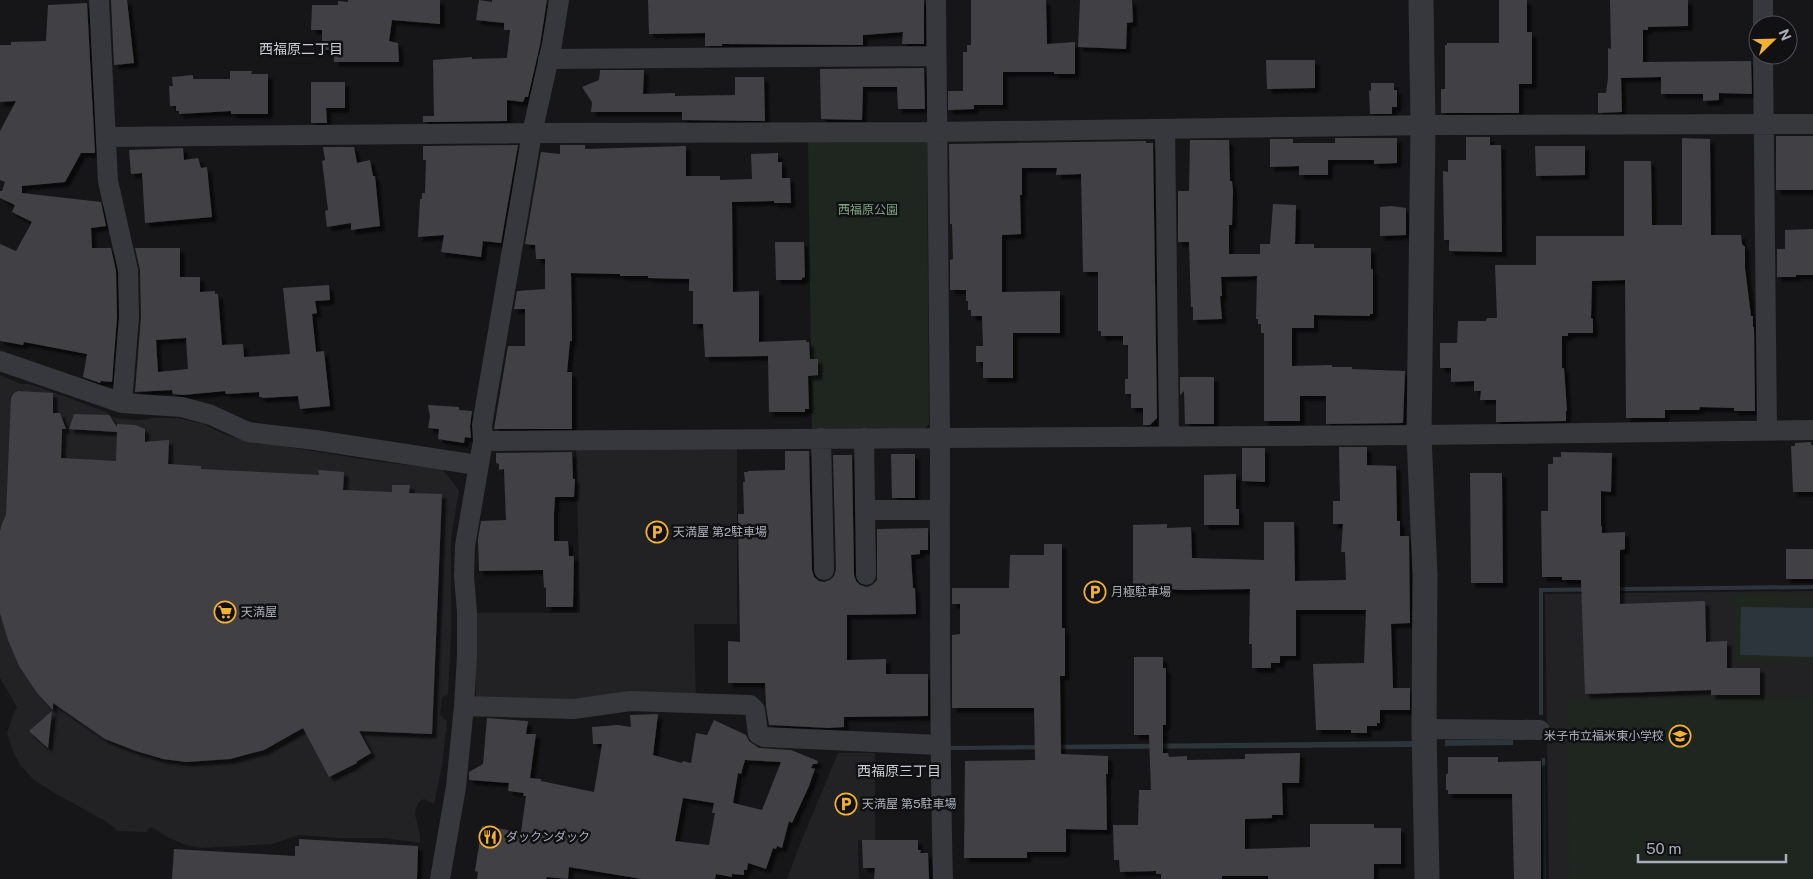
<svg xmlns="http://www.w3.org/2000/svg" width="1813" height="879" viewBox="0 0 1813 879" font-family="'Public Sans','Noto Sans JP',sans-serif">
  <defs>
    <filter id="shadow"><feDropShadow dx="4.5" dy="4.5" stdDeviation="1" flood-color="#0009"/></filter>
  </defs>
  <rect width="100%" height="100%" fill="#161618"/>
  <path fill="#222225" d="M0,375L21,384H28L39,387L106,412L114,418L138,420L155,418H178L203,424L226,435L244,440L374,461L442,469L459,490L451,539V635L448,695L442,697L440,715L447,721L442,766L434,804L424,799L418,803L416,808L415,814L420,835V843L385,838H340L299,835L273,844L200,848L186,845L169,838L152,827L149,828L146,832L118,831L107,822L58,795L34,780L20,765L14,754L7,733L13,715L17,707L0,678Z
    M737,447V624H694L696,699L576,704L476,701V613H580L576,448Z
    M1813,591V879H1549L1545,594Z
    M838,753H875V840H858L859,879H787L798,849Z"/>
  <path fill="#1e261f" d="M927,137L929,424L925,429H812L808,142Z
    M1735,594H1813V662H1735Z
    M1813,697V879H1569L1567,700Z"/>
  <path fill="#2c353c" d="M1813,585V589L1543,592V715H1539V588Z
    M1741,607L1813,608V657L1740,655Z
    M1445,740H1513V745L1445,746Z
    M1415,741V747L949,750L948,746Z
    M1542,758H1545L1546,879H1543Z"/>
  <path fill="#404145" fill-rule="evenodd" filter="url(#shadow)" d="M111,0H127L134,63L114,65Z
    M348,0H440V24L392,20L389,41L398,43L399,62H334V50H322V30H311L312,5H338V1L348,2Z
    M479,0L492,2V0H547L540,45L528,97H525L523,102L507,100V121L423,122V116H434L433,60L472,57V59L507,58L510,30H504V23L476,20Z
    M648,0H924V44H902L903,32L863,35V45L722,44V46H705V33L649,34Z
    M971,0H1046L1047,44L1075,42V74H1054V72H1003V105H974V109L948,110V91H963V52H967V45H971Z
    M1080,0H1132L1133,22L1127,23L1126,49L1078,47Z
    M1499,0H1527V32H1532V84H1519V113H1441V89H1445V45H1447V43H1499Z
    M1610,0H1688V26L1648,27V30H1643V62L1751,61L1752,94L1719,93V100L1703,101V94H1661V77L1621,78L1622,112L1598,113V93H1606L1608,78V48L1611,49Z
    M87,3L95,153H81L65,182L22,186V193L101,202L106,226L91,228L92,248H111L116,271L117,317L112,382L101,381L100,383L83,377L87,354L24,342L23,345L0,341V244L16,251L32,222L12,212L15,205L0,198V191H2L5,182L0,180V131L16,101L0,102V45H11V42L46,41L48,5Z
    M1266,60H1315V88L1267,89Z
    M924,68L925,109H898L897,87H863L862,120L821,119L820,69Z
    M600,70H644L643,94L675,93V96L735,95V77H764L765,121L682,120V112H591L592,102L582,87L599,80Z
    M230,71H252L251,74H268V114H231V111L179,114V111H176V106H170L169,86H173L172,77L193,75V79H230Z
    M311,82H345V108H326L327,123H311Z
    M1371,83H1394V90H1397V107H1392V114H1370L1369,90L1371,91Z
    M1776,136H1813V190H1776Z
    M1466,137H1490V145H1501L1502,252L1449,251V240H1444L1443,171L1448,172V160H1466Z
    M1335,138H1397V163L1374,164V160H1328V175H1299V166L1270,167V139H1293V143H1335Z
    M1682,138L1710,139L1711,235H1741L1742,244L1745,247V268L1751,316H1753V327H1754L1755,411H1734V408L1700,407L1699,410H1665V418H1626L1625,280L1592,281L1591,318L1593,319V333H1568V336H1562V368H1564L1567,411H1566V421L1496,422V400H1480L1481,391H1474V381L1451,382V368H1440V343H1457L1458,321H1486L1487,318H1497L1495,265H1536V236H1624V161H1651L1652,225H1682Z
    M1190,140H1229L1230,181H1232L1233,191L1232,225H1229V254H1260V244H1270L1273,204L1296,205L1295,244H1314V248H1371V269H1373V314H1370V316L1314,315V328H1292V366L1332,365V367H1352V369L1405,371L1403,423L1326,424V396H1300V421H1264V333H1261V324H1258V319H1256L1257,276L1221,277L1222,296H1220L1222,319L1193,320V307H1191L1189,242H1178V191H1189Z
    M1146,141V143H1153L1157,418L1150,425H1143V408H1131V394H1125V379H1128V345H1123V336H1101V331H1098V272H1083L1081,174L1056,175L1057,168H1022V195H1020L1021,234L1002,235V292L1060,291V333H1013V378H983V362H976V346H983L982,316H971V310H968V301H966V290H950V260L953,259L952,224H950L949,144Z
    M518,145L501,243L483,241L481,257L441,252L444,235L418,237L420,199H422V193H425L426,160H423V146Z
    M560,145H585V149L686,146V176H720V180L752,179L751,154L778,153V162H782V178H790L791,203H774V201L732,202L733,292L759,291V342L806,340V342H809L810,359H818V375L808,376L809,409H805V412H769L768,356L705,357L703,324H693V291H689V279L648,278V276H620V274L571,273L572,341H570L567,372H572V429H494L508,346H525V309H514L517,291L545,289V259H536L535,245L525,244L541,152L560,154Z
    M1535,146H1585V175L1536,176Z
    M323,147H354L357,163L370,160L373,176H375L380,226L351,230V223L327,227L325,211L328,210L322,161L325,160Z
    M183,148L184,160L198,158L201,168L207,167L212,217L145,223L142,173L131,174L129,150Z
    M1391,206L1406,208V235L1380,236V207Z
    M1813,229V275H1796V277H1777V249H1785V230Z
    M775,242H804L805,277L802,278V280H776Z
    M135,248H180V277H200V292L215,291V294H218L222,345L243,344L244,357L290,354L283,288L329,285L330,300L315,301L317,313L312,314L316,352L324,351L330,406L300,409L298,396L262,398V397H259V392L226,394L225,391L183,395L173,394L172,390L135,392L141,317L140,270ZM186,338L188,369L158,372L156,340Z
    M1180,377H1214V424H1185L1184,391L1180,395Z
    M18,391L53,393V413H60L66,429H62L61,458L116,461L117,432L69,429L74,414L109,415L117,427V424L135,425L145,429V442L169,440L168,464L201,466V469L319,475L318,470L344,472L343,490L392,492V485H410L409,493L442,494L432,734L359,731L371,753L356,762L357,763L329,777L303,728L264,750L230,759L186,762L163,759L136,751L105,739L53,703V710L37,693L19,666L8,640L0,613V531L2,524L6,515L11,398L14,393Z
    M428,405L459,407V410L472,411L470,426L471,438L465,437L464,443L438,439L439,429L428,428L430,417Z
    M1811,442V445H1813V492H1793L1791,446H1795V443Z
    M1339,447H1367V465L1396,466L1397,521H1400V536H1409L1410,623L1391,624L1393,688H1410V710H1380V723H1377V726H1367V733H1351V730H1316L1313,664L1364,663L1366,610H1296V656H1280V663H1271V668H1252V644H1249L1250,589L1186,590L1133,588V525L1167,524V528L1191,527L1192,558L1264,560V522H1294L1295,581L1346,580L1345,552H1341L1343,524H1333V501H1340Z
    M1242,448H1265V482L1242,481Z
    M785,451H809L812,570L814,577L819,581L824,582L830,580L834,576L836,570L833,455H852L854,575L856,581L860,585L867,587L872,585L877,580V529L928,528V550H920V554L911,555L913,588H915L916,614L847,615V660L886,659V674H928V716L844,717V727L829,728L769,725L766,706L765,683H728V641L740,642L738,514H744L743,482H745L744,472H748V471L785,470Z
    M572,452L573,479H575L574,497H555L554,513V541H568L569,556H574L573,607H546V587L544,588L543,570L479,571L478,539L481,521L506,520L504,469L499,470V464L496,463V453Z
    M1561,452L1612,453L1611,492L1601,491V526H1602V533L1625,532V549L1620,550V604L1705,601L1706,642L1727,641V668H1760V695H1711V690L1585,694L1581,580H1562V577H1542L1541,511H1548V464H1553V457H1561Z
    M891,454H915V498H892Z
    M1470,473H1502L1503,583H1471Z
    M1236,474V509H1239V525H1204V475Z
    M1044,544H1062V628H1065V676H1060L1061,754L1108,756V774H1106L1107,830L1066,829V852H1027V858H964L965,761L1035,760L1034,708H952V635L960,634V604H952V588H1009L1010,555H1044Z
    M1786,549H1813V579H1786Z
    M1134,657H1163V668H1166V725H1163V753H1168L1169,757L1187,756V760L1245,759V754L1300,753L1299,783H1282L1283,815H1272V818L1245,819V849L1310,847V824H1374V828H1401V864H1374V879H1268V876H1222V879H1161V874H1156V871L1120,872L1119,860H1114L1113,825H1138L1139,790H1151L1149,735H1134Z
    M52,711L48,748L29,731Z
    M658,714L653,755L682,763L683,761L691,763L696,733L707,735L714,720L746,735L749,741L759,748L791,750L818,761L817,764H813L811,768L815,769L809,786L792,823L789,821L782,848L777,846L776,849L773,848L766,869L748,863L747,870H744V875L732,874V877L716,874L715,879H642L569,867L568,879L547,877L546,879H477L478,872L475,871L482,826L521,832L526,796H523L524,793L508,791L509,783L469,780V772L483,764L487,718L528,721L526,734H536L530,778L541,779V781L594,792L602,744H593L592,727L618,725L631,727L630,715ZM745,760L781,762L762,810L733,803L738,773L741,774ZM683,798L714,803L712,813H715L709,845L675,841Z
    M1448,757H1498V762L1541,761V879H1514L1512,794H1448V790H1446V774H1448Z
    M299,839L418,846L417,879H172L174,849L295,856V846H299Z
    M862,840H918V850H921L920,853H928L929,879H874L875,868H863Z"/>
  <g fill="none" stroke-linecap="round" stroke-linejoin="round">
    <path stroke="#37383d" stroke-width="20" d="M99,0L108,181L128,270L129,317L122,403
      M936,0C936,146 939,292 940,437C940,585 939,732 943,879
      M1763,0V25
      M1763,55L1767,430
      M548,59L936,56
      M1165,129L1169,436
      M106,137L532,133L936,132L1436,125L1813,124
      M0,361L122,403L182,407L211,415L248,432L315,440L477,465
      M821,438L824,570
      M864,438L866,575
      M483,441L1419,435L1813,430
      M865,510H939
      M464,706L574,709L630,701L750,705L755,710L758,734L764,737L940,745
      M1424,729L1540,730
      M440,879L456,787L464,706L467,656V612L464,576L465,546L483,441L482,425L532,133L552,44L559,0"/>
    <path stroke="#37383d" stroke-width="25" d="M1421,0L1423,126L1419,435L1425,575L1424,729L1427,879"/>
  </g>
  <defs>
    <g id="parking-ring" transform="scale(1.125)"><circle r="9.5" fill="#111113" stroke="#f2b134" stroke-width="1.5"/><path d="M-3.5-5.5H1a3.5 3.5 0 0 1 0 7H-1V5.5H-3.5ZM-1-3.4V-.6H.8a1.4 1.4 0 0 0 0-2.8Z" fill="#f2b134"/></g>
    <g id="supermarket-ring" transform="scale(1.125)"><circle r="9.5" fill="#111113" stroke="#f2b134" stroke-width="1.5"/><path d="M-6-5.5h2.5l.6 2H6L4.5 2H-2.5L-4.4-4H-6ZM-1.5 3.2a1.3 1.3 0 1 0 .1 0ZM3 3.2a1.3 1.3 0 1 0 .1 0Z" fill="#f2b134"/></g>
    <g id="school-ring" transform="scale(1.125)"><circle r="9.5" fill="#111113" stroke="#f2b134" stroke-width="1.5"/><path d="M0-5L7-2L0 1L-7-2ZM-4 1L0 2.5L4 1V4Q0 6-4 4Z" fill="#f2b134"/></g>
    <g id="restaurant-ring" transform="scale(1.125)"><circle r="9.5" fill="#111113" stroke="#f2b134" stroke-width="1.5"/><path d="M-5-6h1v4h1v-4h1v4h1v-4h1v5L-1.5 .5V6h-2V.5L-5-1ZM5-6V6H3V1.5H1.5Q1.5-4 5-6Z" fill="#f2b134"/></g>
  </defs>
  <g fill-rule="evenodd">
    <use href="#parking-ring" x="657" y="532"/>
    <use href="#parking-ring" x="1095" y="592"/>
    <use href="#supermarket-ring" x="225" y="612"/>
    <use href="#school-ring" x="1680" y="736"/>
    <use href="#parking-ring" x="846" y="804"/>
    <use href="#restaurant-ring" x="490" y="837"/>
  </g>
  <g text-anchor="middle" stroke-width="5" stroke-linejoin="round" paint-order="stroke">
    <g font-size="12" fill="#7fa381" stroke="#111113">
      <text x="868" y="214">西福原公園</text>
    </g>
    <g font-size="12" fill="#a8adb8" stroke="#111113" text-anchor="start">
      <text x="673" y="536">天満屋 第2駐車場</text>
      <text x="1111" y="596">月極駐車場</text>
      <text x="241" y="616">天満屋</text>
      <text x="1664" y="740" text-anchor="end">米子市立福米東小学校</text>
      <text x="862" y="808">天満屋 第5駐車場</text>
      <text x="506" y="841">ダックンダック</text>
    </g>
    <g font-size="14" fill="#c9ccd4" stroke="#111113">
      <text x="301" y="54">西福原二丁目</text>
      <text x="899" y="776">西福原三丁目</text>
    </g>
  </g>
  <g transform="translate(1773 40) rotate(67)"><circle r="24" fill="#111113" stroke="#4d4f55"/>
  <path d="M0-4L9 19L0 12L-9 19Z" fill="#f2b134"/>
  <text y="-8" font-size="14" font-weight="bold" text-anchor="middle" fill="#a8adb8">N</text>
  </g>
  <path d="M1638 854v8h148v-8" fill="none" stroke="#a8adb8" stroke-width="2.5"/>
  <text x="1646" y="854" font-size="15" fill="#a8adb8" stroke="#111113" stroke-width="4" paint-order="stroke">50 m</text>
</svg>
